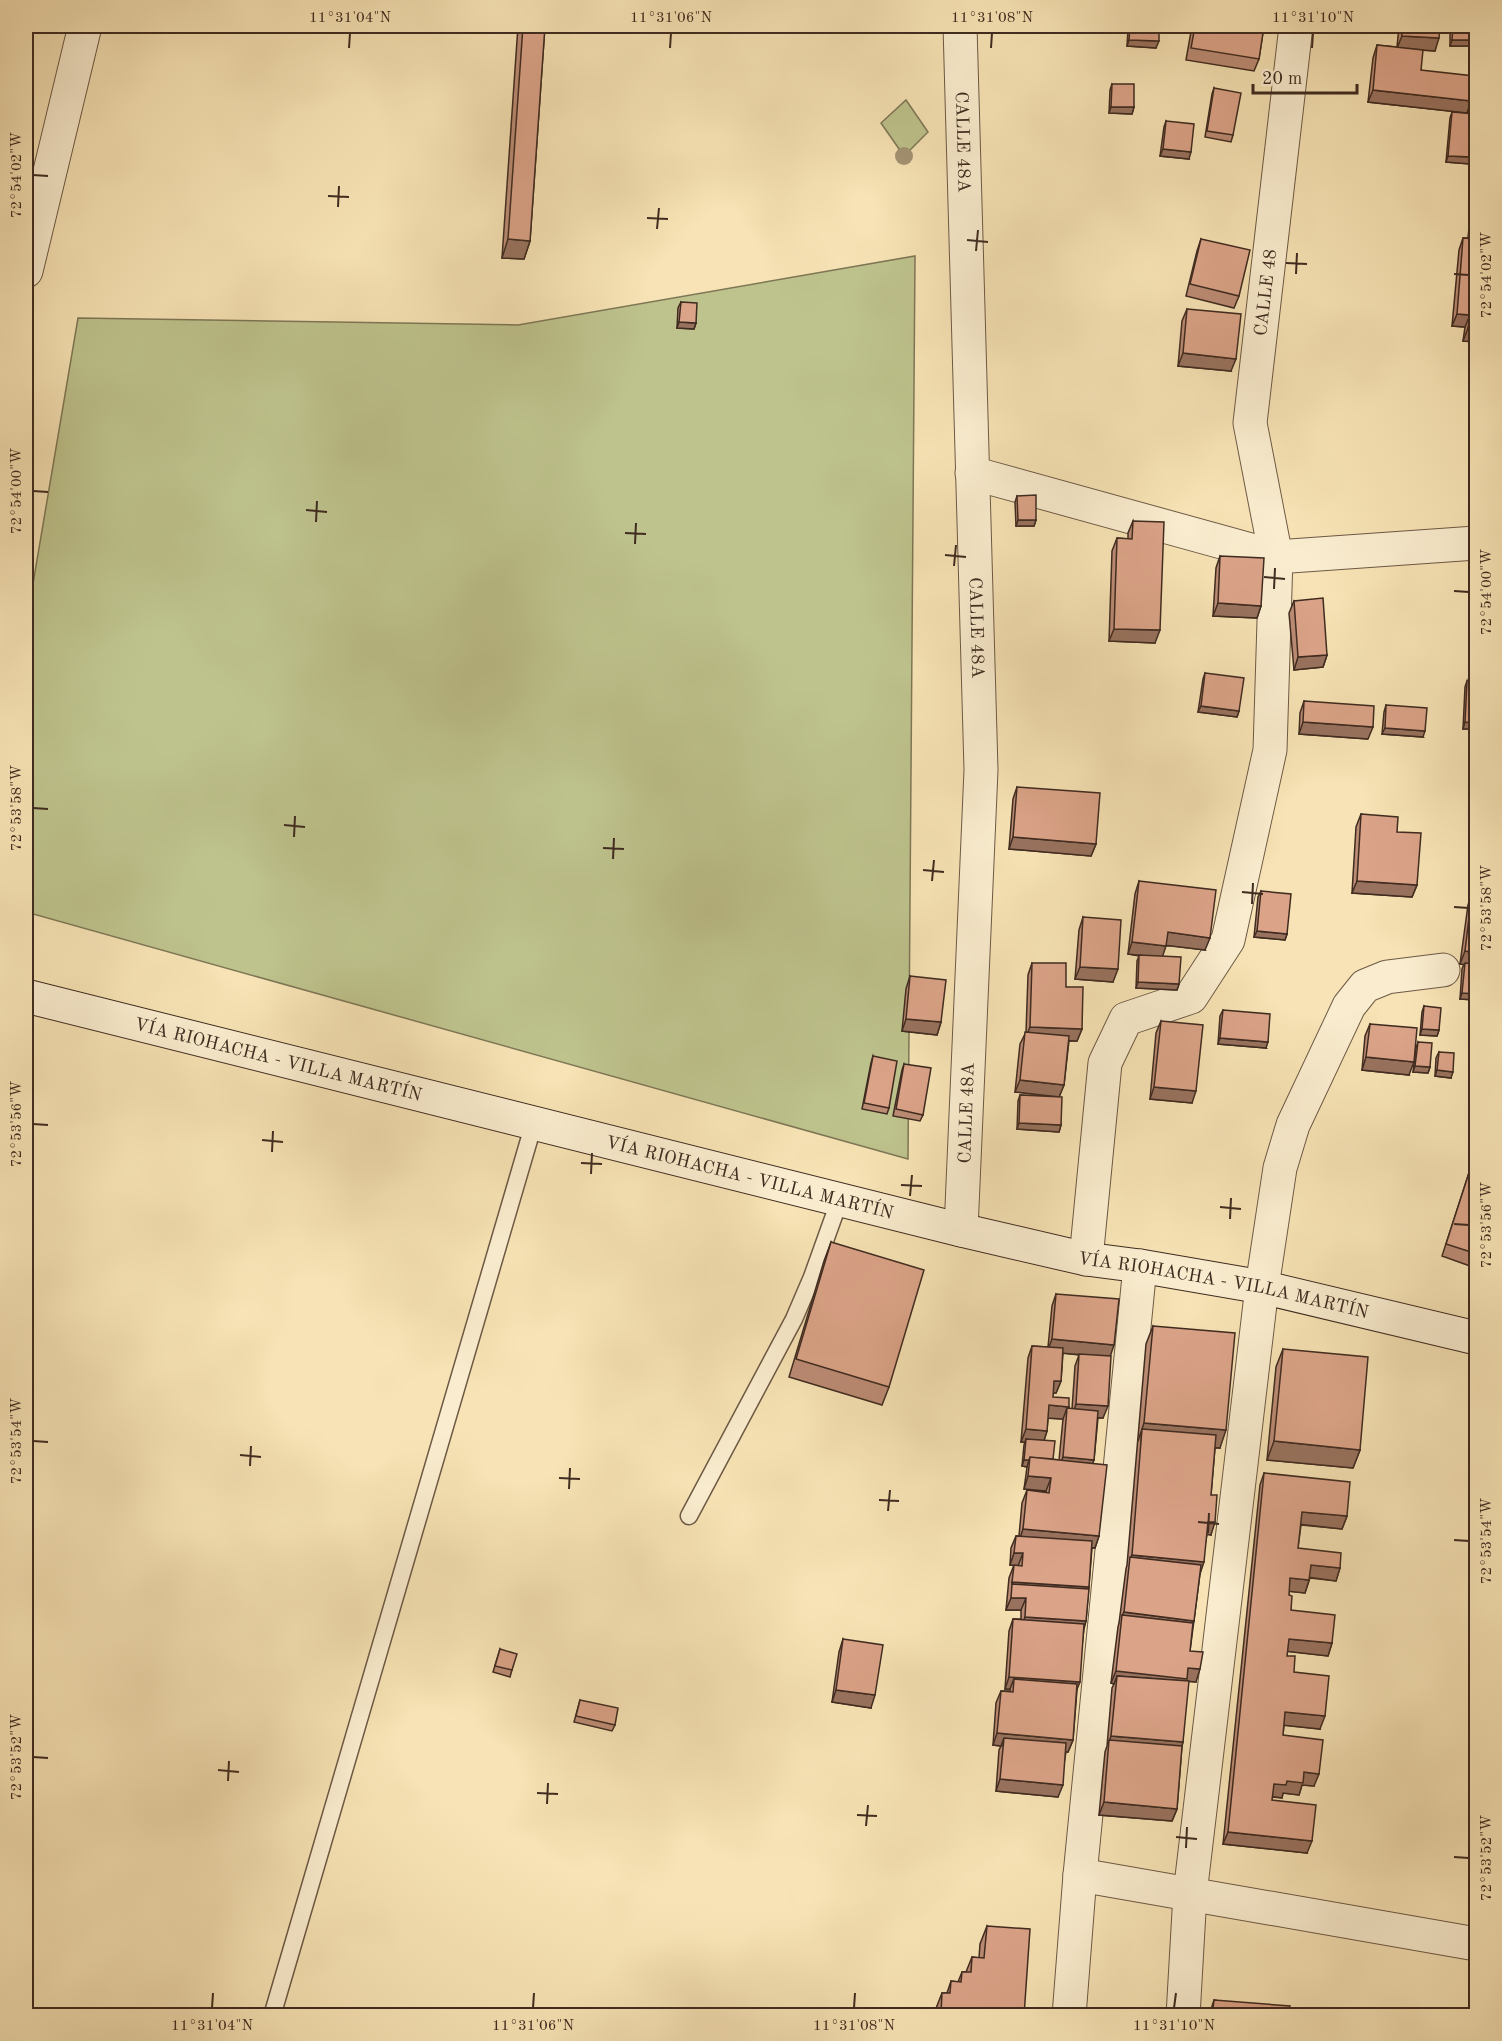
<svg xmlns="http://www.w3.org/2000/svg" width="1502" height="2041" viewBox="0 0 1502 2041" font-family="'Old Standard TT',serif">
  <rect width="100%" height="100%" fill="#f7e3b5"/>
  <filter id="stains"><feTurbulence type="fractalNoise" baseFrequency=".00333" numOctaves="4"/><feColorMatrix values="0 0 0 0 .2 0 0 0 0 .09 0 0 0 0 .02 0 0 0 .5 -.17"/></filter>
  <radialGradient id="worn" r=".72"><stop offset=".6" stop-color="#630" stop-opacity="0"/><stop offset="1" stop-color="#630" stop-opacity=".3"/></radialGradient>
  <path fill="#bec38d" stroke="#7e7756" stroke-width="1.5" d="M906,100L928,132L904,156L881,123Z
    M915,256L908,1159L26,912V625L78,318L518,325Z"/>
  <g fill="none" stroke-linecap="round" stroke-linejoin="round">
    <g stroke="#6d5945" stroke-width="19">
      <path id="lane" d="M689,1516L794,1319L812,1277L840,1199
        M272,2016L534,1123"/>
    </g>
    <g stroke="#6d5945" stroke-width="35">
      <g id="street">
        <path id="s1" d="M960,26L981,770L961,1230"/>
        <path d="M26,271L85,26"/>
        <path d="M972,473L1276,557L1476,543"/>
        <path id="s2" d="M1086,1259L1105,1063L1126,1019L1191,997L1228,940L1270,750L1276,557L1250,423L1296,26"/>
        <path d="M1080,1875L1476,1944"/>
        <path d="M1069,2016L1080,1875L1140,1266"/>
        <path d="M1183,2016L1190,1894L1262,1287L1280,1168L1293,1125L1349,1006L1365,986L1387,977L1443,970"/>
      </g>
    </g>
    <g stroke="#3f2b20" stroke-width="35">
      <g id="secondary">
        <path id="s3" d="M26,996L961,1230L1086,1259L1140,1266L1262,1287L1476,1338"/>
      </g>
    </g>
    <use href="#lane" stroke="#faedcf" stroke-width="16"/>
    <use href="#street" stroke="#faedcf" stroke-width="33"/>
    <use href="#secondary" stroke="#faedcf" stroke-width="33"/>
  </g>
  <circle fill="#a39372" cx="904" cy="156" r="9"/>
  <path fill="#bc8c75" stroke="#3f2b20" stroke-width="1.5" fill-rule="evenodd" d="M518,26H545L530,241L524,259L502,258Z
    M1129,26H1159L1156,48L1127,46L1128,30Z
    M1192,26H1264L1259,59L1254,71L1186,60Z
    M1399,26H1440L1435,51L1419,50L1421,70L1471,101L1467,113L1368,102L1373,58L1377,45L1397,47Z
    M1450,26H1474L1472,46H1450Z
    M1112,84L1134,107L1132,114L1109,113L1110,90Z
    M1214,88L1233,135L1231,142L1205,137L1212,94Z
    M1452,112L1470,164L1446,162L1450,118Z
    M1166,121L1189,159L1160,156L1164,127Z
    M1476,157V342L1463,341L1465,327L1452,326L1459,250L1463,238H1468Z
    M1201,239L1239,296L1234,308L1186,296L1197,251Z
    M681,302L696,323L694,329L677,328L678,308Z
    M1187,309L1231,371L1178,366L1182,321Z
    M1017,496L1036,520L1034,526H1016L1015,502Z
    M1133,521L1155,643L1109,641L1112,551L1117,538L1128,539V533Z
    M1220,556L1261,606L1257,618L1213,616L1216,568Z
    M1294,601L1327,655L1323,667L1294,670L1289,613Z
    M1205,673L1239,711L1237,717L1198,712L1203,679Z
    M1467,681L1476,729H1463L1465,687Z
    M1304,701L1368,739L1299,734L1300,713Z
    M1386,705L1423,737L1382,734L1384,712Z
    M1017,787L1096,844L1091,856L1009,849L1013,799Z
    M1361,814L1397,832L1417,885L1412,897L1352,893L1356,827Z
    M1139,881L1205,950L1166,945L1162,956L1179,984L1177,990L1136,988L1137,961L1139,956L1128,954L1135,894Z
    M1261,891L1287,934L1285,940L1254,937L1258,897Z
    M1472,893H1476V1000L1460,999L1462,969L1464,964H1460L1468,905Z
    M1083,917L1113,982L1075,979L1079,930Z
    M1032,963L1066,987L1082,1029L1077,1041H1069L1064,1085L1059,1097L1061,1125L1059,1132L1017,1129L1018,1101L1020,1095L1057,1097L1015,1092L1020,1044L1026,1032L1028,975Z
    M910,976L941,1022L937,1035L902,1031L906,989Z
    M1424,1006L1439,1030L1437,1036L1420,1035L1422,1012Z
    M1223,1010L1266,1048L1218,1044L1220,1016Z
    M1161,1021L1192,1103L1150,1099L1156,1033Z
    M1370,1024L1409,1075L1362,1070L1365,1036Z
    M1418,1042L1430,1067L1428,1073L1413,1072L1416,1048Z
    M1439,1052L1451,1078L1435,1076L1436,1058Z
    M873,1056L889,1108L887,1114L862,1109L871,1063Z
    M904,1064L923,1115L920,1121L893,1116L902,1070Z
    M1476,1151V1247L1470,1266L1442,1256Z
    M831,1242L889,1387L882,1405L789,1377L824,1261Z
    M1056,1294L1110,1356L1103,1418H1098L1094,1460L1092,1463L1099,1536L1095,1548H1092L1086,1621L1084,1629L1077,1690L1073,1740L1068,1752H1066L1058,1797L996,1791L999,1750L1001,1746L993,1745L996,1703L1001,1691H1010V1689H1005L1009,1631L1013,1619H1021V1610H1006L1009,1578L1014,1565H1010L1011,1548L1016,1536H1019L1022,1503L1027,1490L1046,1492V1491L1024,1489L1027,1467L1022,1466L1024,1445L1025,1442H1021L1028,1358L1032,1346L1048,1347L1052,1306ZM1063,1353L1079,1355L1075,1366L1072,1409L1068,1408L1053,1397V1393H1056L1061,1381ZM1048,1418L1063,1419L1059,1460L1053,1459L1044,1440L1047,1431Z
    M1153,1326L1220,1448H1215L1211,1495V1535L1207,1534L1200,1574L1190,1651L1196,1682L1186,1681L1183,1742L1182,1746L1177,1809L1172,1821L1099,1815L1105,1752L1107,1746L1112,1688L1114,1684L1111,1683L1118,1627L1119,1623L1126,1569L1127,1565L1146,1344Z
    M1283,1349L1360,1450L1353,1468L1267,1460L1276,1367Z
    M1264,1473L1347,1516L1342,1529L1301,1525L1298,1548L1340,1568L1336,1581L1310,1578L1305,1593L1289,1591V1595L1291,1610L1332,1643L1328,1656L1287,1651V1656L1294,1672L1320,1729L1284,1725L1283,1735L1314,1786L1302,1785L1299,1795L1283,1793L1282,1798L1272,1797V1800L1307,1853L1223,1844L1260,1485Z
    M843,1639L871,1708L832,1702L839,1652Z
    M500,1649L512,1670L510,1677L493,1672Z
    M580,1700L615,1725L612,1731L574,1722Z
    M987,1926L1024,2016H935V2011L942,1993H947L951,1981L958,1982L962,1972H966L972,1957L979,1958L980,1944Z
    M1214,2000L1289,2016H1209Z"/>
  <path fill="#99725f" stroke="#3f2b20" stroke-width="1.5" d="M1402,36L1439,38L1435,51L1397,48Z
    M1129,40L1159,41L1156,48L1127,46Z
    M1452,40H1474L1472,46H1450Z
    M1373,90L1471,101L1467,113L1368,102Z
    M1111,107H1134L1132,114L1109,113Z
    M1163,149L1191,152L1189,159L1160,156Z
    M1448,156L1472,157L1470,164L1446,162Z
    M1472,236H1476V249L1467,248Z
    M508,239L530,241L524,259L502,258Z
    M1457,314L1470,315L1465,327L1452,326Z
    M679,322L696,323L694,329L677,328Z
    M1468,328L1476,329V342L1463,341Z
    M1183,353L1236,359L1231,371L1178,366Z
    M1018,520H1036L1034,526H1016Z
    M1218,603L1261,606L1257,618L1213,616Z
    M1114,629L1160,630L1155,643L1109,641Z
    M1327,655L1323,667L1294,670L1298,657Z
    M1201,706L1239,711L1237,717L1198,712Z
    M1303,722L1373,727L1368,739L1299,734Z
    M1465,722L1476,723V729H1463Z
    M1385,728L1425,731L1423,737L1382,734Z
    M1013,837L1096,844L1091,856L1009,849Z
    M1357,881L1417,885L1412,897L1352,893Z
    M1257,931L1287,934L1285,940L1254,937Z
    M1168,932L1210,938L1205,950L1163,945Z
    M1132,942L1166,946L1162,958L1128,954Z
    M1465,951L1476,953V966L1460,964Z
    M1080,967L1118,969L1113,982L1075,979Z
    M1138,982L1179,984L1177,990L1136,988Z
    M1462,993L1476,994V1000L1460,999Z
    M906,1019L941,1022L937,1035L902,1031Z
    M1030,1027L1082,1029L1077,1041L1025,1039Z
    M1422,1029L1439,1030L1437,1036L1420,1035Z
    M1220,1038L1268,1042L1266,1048L1218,1044Z
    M1366,1057L1414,1062L1409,1075L1362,1070Z
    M1415,1066L1430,1067L1428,1073L1413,1072Z
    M1437,1070L1453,1072L1451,1078L1435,1076Z
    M1020,1080L1064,1085L1059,1097L1015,1092Z
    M1154,1087L1196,1091L1192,1103L1150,1099Z
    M1019,1123L1061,1125L1059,1132L1017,1129Z
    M1052,1339L1114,1345L1110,1357L1047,1352Z
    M1054,1381H1061L1056,1393H1050Z
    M1076,1404L1108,1406L1103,1418L1072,1416Z
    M1049,1405L1069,1407L1066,1413L1067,1408L1063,1419L1044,1418Z
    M1144,1423L1226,1430L1220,1448L1141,1442L1142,1429L1138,1441Z
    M1026,1429L1047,1431L1043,1444L1026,1439L1025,1442H1021Z
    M1274,1441L1360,1450L1353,1468L1267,1460Z
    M1063,1457L1094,1460L1089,1472L1058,1469Z
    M1024,1460H1029L1027,1467L1022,1466Z
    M1028,1476L1051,1478L1046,1491L1024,1489Z
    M1302,1512L1347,1516L1342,1529L1298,1524Z
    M1208,1522H1215L1211,1535L1203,1534Z
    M1023,1529L1099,1536L1095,1548L1019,1541Z
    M1014,1553H1023L1018,1566L1010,1565Z
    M1132,1555L1204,1562L1200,1574L1130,1559Z
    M1311,1565L1340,1568L1336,1581L1307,1577Z
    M1290,1578L1309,1580L1305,1593L1286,1591Z
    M1012,1582L1089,1587L1084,1599L1012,1584Z
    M1011,1598H1026L1021,1610H1006Z
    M1124,1612L1194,1621L1189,1633L1122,1616Z
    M1025,1617L1086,1621L1082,1633L1020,1629Z
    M1289,1639L1332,1643L1328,1656L1284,1651Z
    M1188,1668L1200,1669L1196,1682L1117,1676L1114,1684L1111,1683L1116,1671Z
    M1009,1677L1080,1682L1075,1694L1014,1679L1010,1689H1005Z
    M836,1690L875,1695L871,1708L832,1702Z
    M1285,1712L1325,1716L1320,1729L1281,1725Z
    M997,1733L1073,1740L1068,1752L1003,1746L1004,1738L1001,1746L993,1745Z
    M1111,1736L1183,1742L1179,1755L1109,1742Z
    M1304,1772L1319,1774L1314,1786L1302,1785L1299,1795L1283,1793L1282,1798L1269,1796L1274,1784L1287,1781Z
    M1000,1779L1063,1785L1058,1797L996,1791Z
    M1104,1802L1177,1809L1172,1821L1099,1815Z
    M1228,1832L1312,1841L1307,1853L1223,1844Z
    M941,2013L963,2014V2016H940Z"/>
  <path fill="#dba388" stroke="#3f2b20" stroke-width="1.5" d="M523,26H545L530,241L508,239Z
    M1130,26H1159V41L1129,40Z
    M1195,26H1264L1259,59L1191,48Z
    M1402,26H1440L1439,38L1402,36Z
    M1453,26H1474V40H1452Z
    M1377,45L1423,50L1421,70L1474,76L1471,101L1373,90Z
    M1112,84H1134V107H1111Z
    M1214,88L1241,93L1233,135L1207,131Z
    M1452,112L1476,114L1472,157L1448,156Z
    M1166,121L1194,124L1191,152L1163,149Z
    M1476,188V236H1472Z
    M1463,238L1476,239V329L1468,328L1470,315L1457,314Z
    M1201,239L1250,250L1239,296L1190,284Z
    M681,302L697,303L696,323L679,322Z
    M1187,309L1241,314L1236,359L1183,353Z
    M1036,495V520H1018L1017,496Z
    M1133,521L1164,522L1160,630L1114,629L1117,538L1132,539Z
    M1220,556L1264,558L1261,606L1218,603Z
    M1323,598L1327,655L1298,657L1294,601Z
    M1205,673L1244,678L1239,711L1201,706Z
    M1467,681H1476V723L1465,722Z
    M1304,701L1374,706L1373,727L1303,722Z
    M1386,705L1427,708L1425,731L1385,728Z
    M1017,787L1100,793L1096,844L1013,837Z
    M1361,814L1398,817L1397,832L1421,833L1417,885L1357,881Z
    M1139,881L1216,890L1210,938L1168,932L1166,946L1132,942Z
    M1261,891L1291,894L1287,934L1257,931Z
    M1472,893H1476V953L1465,951Z
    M1083,917L1121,920L1118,969L1080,967Z
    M1139,955L1181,957L1179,984L1138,982Z
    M1032,963H1066V987H1083L1082,1029L1030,1027Z
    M1465,963L1476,964V994L1462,993Z
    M910,976L946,980L941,1022L906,1019Z
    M1424,1006L1441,1008L1439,1030L1422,1029Z
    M1223,1010L1270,1014L1268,1042L1220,1038Z
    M1161,1021L1203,1025L1196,1091L1154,1087Z
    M1370,1024L1417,1028L1414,1062L1366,1057Z
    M1025,1032L1069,1036L1064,1085L1020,1080Z
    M1418,1042L1432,1043L1430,1067L1415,1066Z
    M1439,1052L1454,1053L1453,1072L1437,1070Z
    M873,1056L897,1061L889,1108L864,1103Z
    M904,1064L931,1068L923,1115L896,1109Z
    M1020,1095L1062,1097L1061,1125L1019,1123Z
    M1476,1151V1247L1474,1253L1446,1244Z
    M831,1242L924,1270L889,1387L796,1359Z
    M1056,1294L1119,1299L1114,1345L1052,1339Z
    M1153,1326L1235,1333L1226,1430L1144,1423Z
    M1032,1346L1063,1348L1061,1381H1054L1053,1397L1069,1398V1407L1049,1405L1047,1431L1026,1429Z
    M1283,1349L1368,1357L1360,1450L1274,1441Z
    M1079,1354L1111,1356L1108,1406L1076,1404Z
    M1067,1408L1098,1411L1094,1460L1063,1457Z
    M1142,1429L1216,1435L1211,1495H1217L1215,1522H1208L1204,1562L1132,1555Z
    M1026,1439L1055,1441L1053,1459L1030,1457L1029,1460H1024Z
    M1030,1457L1107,1465L1099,1536L1023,1529L1027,1490L1049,1493L1051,1478L1028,1476Z
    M1264,1473L1350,1482L1347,1516L1302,1512L1298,1548L1341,1553L1340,1568L1311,1565L1309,1580L1290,1578L1289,1595L1292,1596L1291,1610L1335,1615L1332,1643L1289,1639L1287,1656H1295L1294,1672L1329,1676L1325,1716L1285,1712L1283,1735L1323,1740L1319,1774L1304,1772L1303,1783L1287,1781L1286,1785L1274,1784L1272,1800L1316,1805L1312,1841L1228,1832Z
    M1016,1536L1092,1541L1089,1587L1012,1582L1014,1565L1022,1566L1023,1553H1014Z
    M1130,1557L1201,1565L1194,1621L1124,1612Z
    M1012,1584L1089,1589L1086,1621L1025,1617L1026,1598H1011Z
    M1122,1615L1193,1623L1190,1651L1203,1652L1200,1669L1188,1668L1187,1679L1116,1671Z
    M1013,1619L1084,1624L1080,1682L1009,1677Z
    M843,1639L883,1645L875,1695L836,1690Z
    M500,1649L517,1654L512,1670L495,1666Z
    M1117,1676L1189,1681L1183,1742L1111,1736Z
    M1014,1679L1077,1684L1073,1740L997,1733L1001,1691L1013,1692Z
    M580,1700L618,1708L615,1725L576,1716Z
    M1004,1738L1066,1743L1063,1785L1000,1779Z
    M1109,1740L1182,1746L1177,1809L1104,1802Z
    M987,1926L1030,1929L1024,2016H963V2014L941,2013L942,1993H950L951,1981L961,1982L962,1972H971L972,1957L984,1958Z
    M1214,2000L1290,2006L1289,2016H1212Z"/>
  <path fill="none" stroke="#3f2b20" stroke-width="2" d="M349,48L350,33M670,48L671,33M991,48L992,33M1312,48L1313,33M33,175L48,176M328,196L349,197M338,207L339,186M647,218L668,219M657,229L659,208M967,240L988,242M976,251L978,230M1286,263L1307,264M1296,274L1297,253M1454,274L1469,275M33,491L48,492M306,510L327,512M316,522L317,501M625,533L646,534M635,544L636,523M945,555L966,557M954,566L956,545M1264,577L1285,579M1274,589L1275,568M1454,591L1469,592M33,808L48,809M284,825L305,827M294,837L295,816M603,848L624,849M613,859L614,838M923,870L944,872M932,881L934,860M1242,892L1263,894M1252,904L1253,883M1454,907L1469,908M33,1124L48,1125M262,1140L283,1142M272,1152L273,1131M581,1163L602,1164M591,1174L592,1153M901,1185L922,1186M910,1196L912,1175M1220,1207L1241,1209M1230,1219L1231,1198M1454,1224L1469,1225M33,1441L48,1442M240,1455L261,1457M250,1466L251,1446M559,1478L580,1479M569,1489L570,1468M879,1500L899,1501M888,1511L890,1490M1198,1522L1219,1524M1208,1533L1209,1513M1454,1540L1469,1541M33,1757L48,1758M218,1770L239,1772M228,1781L229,1761M537,1793L558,1794M547,1804L548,1783M857,1815L877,1816M866,1826L868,1805M1176,1837L1197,1839M1186,1848L1187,1827M1454,1857L1469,1858M212,2008L213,1993M533,2008L534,1993M854,2008L855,1993M1174,2008L1176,1993"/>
  <g text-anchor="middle" stroke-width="4.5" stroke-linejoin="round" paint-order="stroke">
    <g font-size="18" fill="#3f2b20" stroke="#faedcf">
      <text dy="6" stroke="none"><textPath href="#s1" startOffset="116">CALLE 48A</textPath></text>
      <text dy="6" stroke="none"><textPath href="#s2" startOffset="1038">CALLE 48</textPath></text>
      <text dy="6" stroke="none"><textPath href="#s1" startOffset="602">CALLE 48A</textPath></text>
      <text dy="6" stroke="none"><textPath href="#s3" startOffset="260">VÍA RIOHACHA - VILLA MARTÍN</textPath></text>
      <text transform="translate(966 1113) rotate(-88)" y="6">CALLE 48A</text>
      <text dy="6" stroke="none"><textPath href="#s3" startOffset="746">VÍA RIOHACHA - VILLA MARTÍN</textPath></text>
      <text dy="6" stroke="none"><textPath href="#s3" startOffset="1232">VÍA RIOHACHA - VILLA MARTÍN</textPath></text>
    </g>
  </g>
  <rect width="1502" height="2041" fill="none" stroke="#f7e3b5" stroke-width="66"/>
  <path d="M1253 84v9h104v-9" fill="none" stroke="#3f2b20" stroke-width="3"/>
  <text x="1262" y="84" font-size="18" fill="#3f2b20" stroke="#faedcf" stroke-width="4.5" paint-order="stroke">20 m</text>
  <rect x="33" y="33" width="1436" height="1975" fill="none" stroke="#3f2b20" stroke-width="2"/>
  <g font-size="15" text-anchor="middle" fill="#3f2b20">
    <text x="350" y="22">11°31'04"N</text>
    <text x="671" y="22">11°31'06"N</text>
    <text x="992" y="22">11°31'08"N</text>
    <text x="1313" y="22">11°31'10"N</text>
    <text transform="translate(16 175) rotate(-90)" y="5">72°54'02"W</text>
    <text transform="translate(1486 275) rotate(-90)" y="5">72°54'02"W</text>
    <text transform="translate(16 491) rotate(-90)" y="5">72°54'00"W</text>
    <text transform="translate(1486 592) rotate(-90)" y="5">72°54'00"W</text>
    <text transform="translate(16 808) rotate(-90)" y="5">72°53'58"W</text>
    <text transform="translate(1486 908) rotate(-90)" y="5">72°53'58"W</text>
    <text transform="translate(16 1124) rotate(-90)" y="5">72°53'56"W</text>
    <text transform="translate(1486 1225) rotate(-90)" y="5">72°53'56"W</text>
    <text transform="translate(16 1441) rotate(-90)" y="5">72°53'54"W</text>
    <text transform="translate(1486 1541) rotate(-90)" y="5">72°53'54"W</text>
    <text transform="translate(16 1757) rotate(-90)" y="5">72°53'52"W</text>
    <text transform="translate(1486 1858) rotate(-90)" y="5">72°53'52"W</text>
    <text x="212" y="2030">11°31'04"N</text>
    <text x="533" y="2030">11°31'06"N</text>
    <text x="854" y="2030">11°31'08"N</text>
    <text x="1174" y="2030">11°31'10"N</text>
  </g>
  <rect width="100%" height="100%" filter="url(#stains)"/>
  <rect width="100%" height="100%" fill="url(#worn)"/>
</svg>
